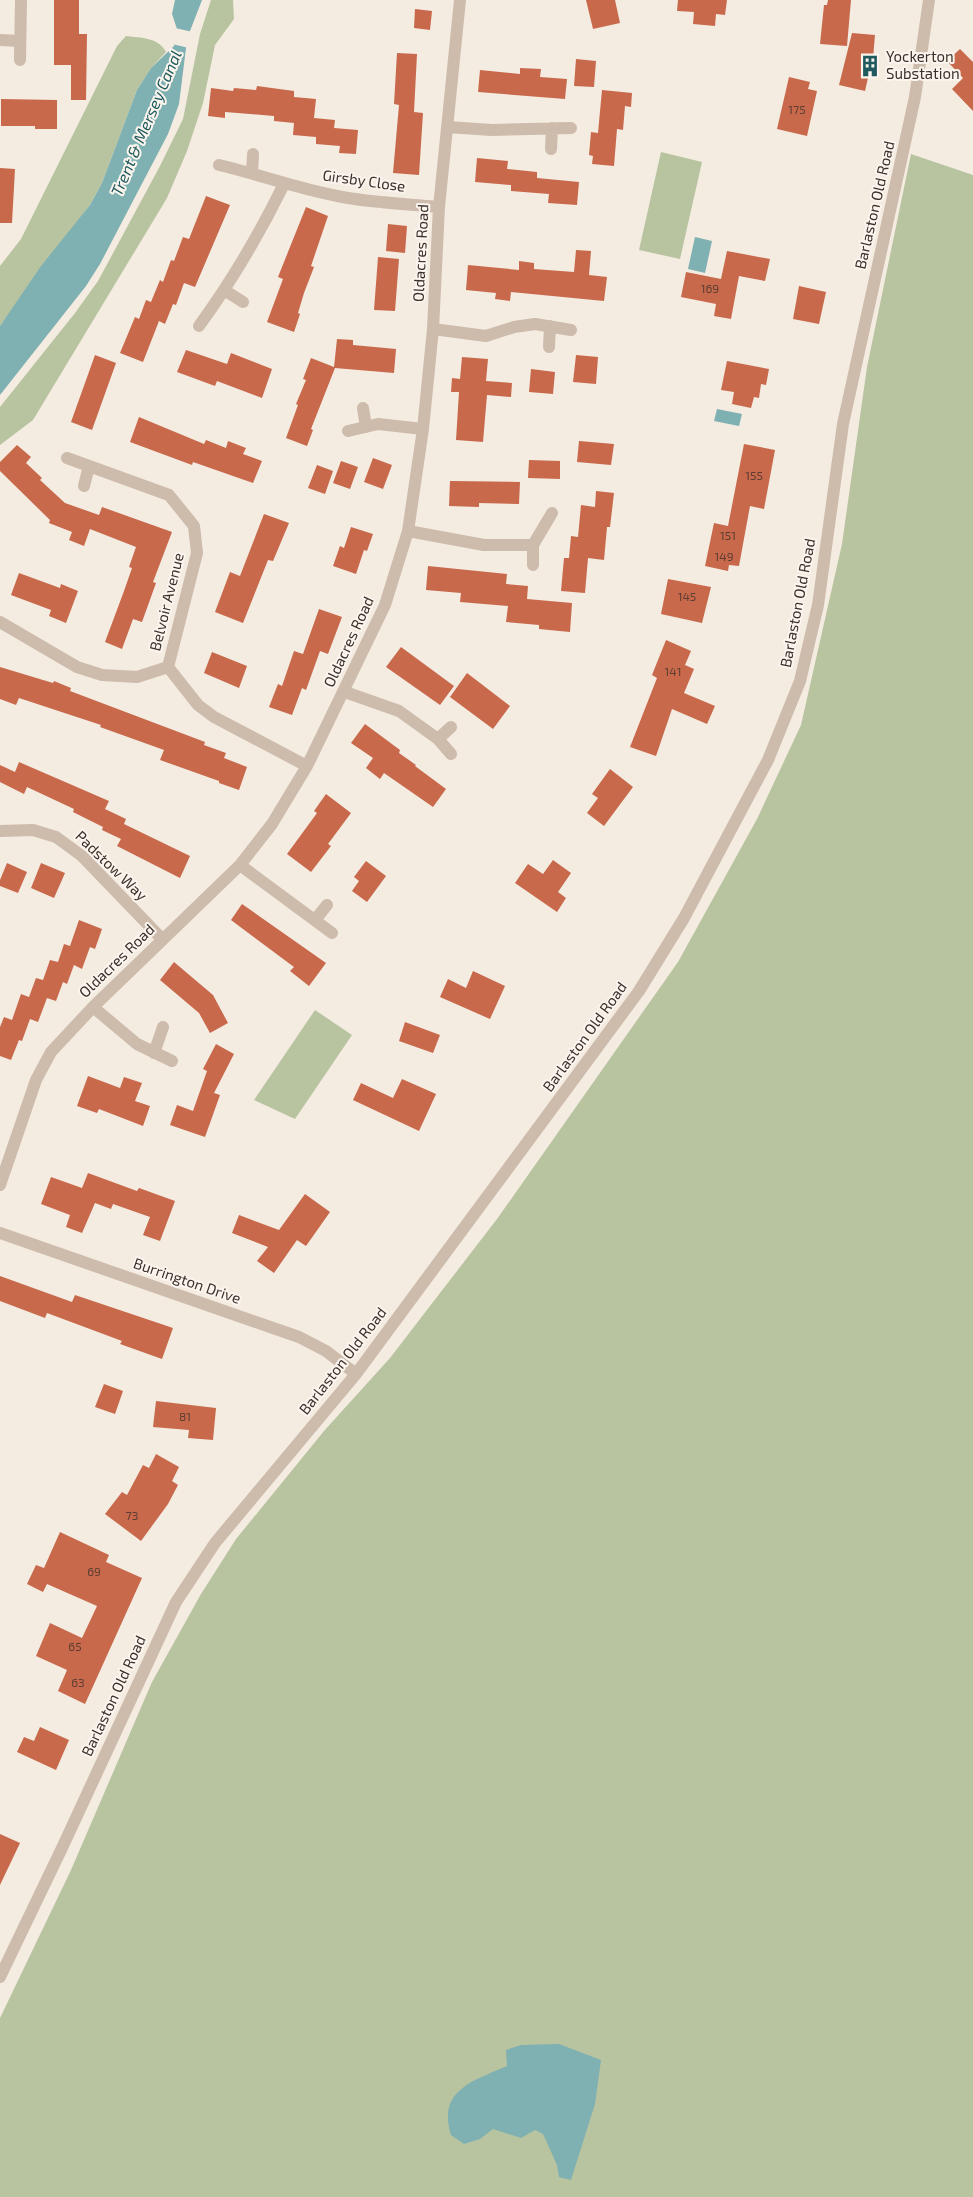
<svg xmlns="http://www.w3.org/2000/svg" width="973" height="2197" viewBox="0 0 973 2197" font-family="'Exo 2',sans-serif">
  <rect width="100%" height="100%" fill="#f4ebe1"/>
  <path fill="#b8c4a0" d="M211,0H233L234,19L215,45L203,103L187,151L167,198L33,420L0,445V407L75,313L98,281L160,166L183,119L200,34Z
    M126,36C141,38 158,37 166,52L151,68L137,90L102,183L90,205L0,326V266L21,239L117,46Z
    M661,152L702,162L680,259L639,250Z
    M911,154L973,175V2197H0V2018L71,1870L152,1682L201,1594L236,1539L324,1431L390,1358L497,1219L678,962L757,819L801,725L842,544L867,367Z
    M315,1010L352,1035L295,1119L254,1100Z"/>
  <path fill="#7fb0b2" d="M175,0H202L190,31L186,48L179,104L168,134L100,264L86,286L0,395V326L41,266L90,205L102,183L137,90L151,68L174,46L177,29L172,14Z
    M695,237L712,241L705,273L688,269Z
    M717,409L742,414L739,426L714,421Z
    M559,2044L601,2060L595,2104L571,2180L559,2177L557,2165L543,2134L535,2130L521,2138L493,2129L480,2139L464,2144L451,2135C437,2090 473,2081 507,2066L506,2050L521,2045Z"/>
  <path fill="#f4ebe1" d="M175,28L193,32L189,48L172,44Z"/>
  <path fill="#c8694b" d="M54,0H79V34H87L86,100H71V65H54Z
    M586,0H615L620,23L593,29Z
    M678,0H727L725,15L716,14L715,26L693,24L694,12L677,11Z
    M828,0H851L847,46L820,44L824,5H827Z
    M415,9L432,11L430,30L414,28Z
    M852,33L875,35L872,70L870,69L865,91L839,85Z
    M960,49L973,62V111L952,89L963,78L947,61Z
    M397,53L417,54L414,112L423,113L419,175L393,173L399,105L394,104Z
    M576,59L596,61L594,87L574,86Z
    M520,68L541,69L540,77L567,79L565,99L478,92L480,70L520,74Z
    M789,77L810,82L808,89L817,91L807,136L777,129Z
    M257,86L294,91V97L316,99L314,118L335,120L334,128L358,130L356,154L339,153L340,146L316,144V137L293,135L294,123L274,121V116L225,112V118L208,116L211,88L233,91L234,88L256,90Z
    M602,90L632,93L631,107L625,106L623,130L617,129L614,166L592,164L593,156L589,155L591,132L598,133Z
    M1,99L57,100V129H35V126H1Z
    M477,158L508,161L507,169L537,172V178L579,182L577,205L548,203L549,194L511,191V185L475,182Z
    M0,168L15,169L12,223H0Z
    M206,196L230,205L195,287L184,283L176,305L173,304L165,324L159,321L143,362L120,353L135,317L139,319L146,300L151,302L160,280L163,282L171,260L174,261L183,237L189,239Z
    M306,207L328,216L311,266L314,267L304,293L298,313L300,314L294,332L267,322L283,279L278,277Z
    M388,224L407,226L405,253L386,251Z
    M576,250L591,251L589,275L607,277L604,301L511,292L510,301L495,299L496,293L466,290L468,265L519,270V261L534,263V269L574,272Z
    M727,251L770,259L765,281L739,276L731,319L714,316L716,304L681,297L686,272L721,279Z
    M378,257L399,259L395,311L374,310Z
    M799,286L826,292L819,324L793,319Z
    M337,339L353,340V345L396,349L394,373L335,368L311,429L313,430L307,446L286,438L298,405L296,404L306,380L303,379L311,358L334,367Z
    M186,350L227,364L231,353L272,369L262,398L217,381L215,386L177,372Z
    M95,355L116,363L92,430L71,422Z
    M576,355L598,357L596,384L573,382Z
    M462,357L488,359L486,381L512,383L511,397L487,395L483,442L456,440L459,392H451L452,378L460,379Z
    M727,361L769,369L766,385L761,384L759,398L754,397L751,408L732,404L734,392L721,390Z
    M531,369L555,372L553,394L529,392Z
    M139,417L204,444L206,440L226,448L228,441L246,448L243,454L262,461L253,483L193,462L192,465L130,442Z
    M579,441L614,444L611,465L577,462Z
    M744,444L775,450L764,509L750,506L739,566L729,565L728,571L705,566L714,523L728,526Z
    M17,445L31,457L26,463L42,478L40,480L65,503L99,515L102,507L172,532L153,582L156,583L142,622L133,619L122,649L105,642L124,591L132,568L129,567L136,547L90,529L84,546L69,540L72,532L49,523L50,520L0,471V462Z
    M373,458L392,465L383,489L364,482Z
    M529,460L560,461V479L528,478Z
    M341,461L358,467L350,489L333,483Z
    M317,465L333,471L325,494L308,488Z
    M450,481L520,482L519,504L479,503V507L449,506Z
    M596,491L614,493L610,527H607L604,560L588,558L585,593L561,591L564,558H569L571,536L578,537L581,505L595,507Z
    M264,514L289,523L273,561L268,560L243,623L215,612L230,572L240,576Z
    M351,527L373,534L367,551L364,550L356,574L333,566L340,546L344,548Z
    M428,566L507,574L506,584L528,586L527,599L572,603L570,632L539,629V625L506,622L508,606L460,602L461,593L426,590Z
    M19,573L60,588L61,584L78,591L66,623L49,616L51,610L11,595Z
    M668,579L711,587L702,623L661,614Z
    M319,609L342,617L328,654L320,651L306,690L302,688L292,715L269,707L278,684L282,686L294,651L303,654Z
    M666,640L691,651L685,665L694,669L684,693L715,706L707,724L672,709L656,756L630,747L657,678L652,675Z
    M401,647L454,686L440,705L386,667Z
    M212,652L247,666L239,688L204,673Z
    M0,667L53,683L54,681L71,688L70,691L205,742L204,745L226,753L224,758L247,767L239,790L219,783V781L160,760L164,750L100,727L101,725L19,698L16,705L0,699Z
    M467,673L510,706L493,729L450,697Z
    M365,724L400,750L399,753L416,765L415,766L446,789L433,807L384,773L380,779L366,768L373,758L351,743Z
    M19,762L109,801L105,809L126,819L124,824L190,856L180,878L117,846L121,839L102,830L103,827L73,812L74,809L27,787L24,794L0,782V765L15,772Z
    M610,769L633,787L604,826L587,813L598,798L592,794Z
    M326,794L351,813L328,844L331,846L311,872L287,854L317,813L314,811Z
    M553,860L571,873L558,892L566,898L557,912L515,883L528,864L543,874Z
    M366,861L386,876L367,902L352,891L359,881L354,877Z
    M7,863L27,872L18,893L0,886V880Z
    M41,863L65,873L54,898L31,888Z
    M242,904L326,963L309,986L290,971L294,967L231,920Z
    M79,920L102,929L95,949L90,947L82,969L74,965L67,984L63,982L56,1001L47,998L38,1022L30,1019L22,1041L19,1040L11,1060L0,1056V1027L4,1017L12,1020L21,994L29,997L36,978L43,980L50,960L58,962L64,944L70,946Z
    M174,962L213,995L228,1023L210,1033L199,1013L160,980Z
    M473,971L505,986L490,1019L440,997L448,979L466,988Z
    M405,1022L440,1035L433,1053L399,1041Z
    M216,1044L234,1054L214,1093L220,1095L205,1137L170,1125L177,1105L193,1111L207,1071L203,1069Z
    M88,1076L120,1088L124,1077L142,1083L135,1101L150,1106L143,1126L99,1109L97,1113L77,1106Z
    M402,1079L436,1094L419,1131L353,1100L361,1083L393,1098Z
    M88,1173L137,1191L139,1188L175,1201L160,1241L143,1235L150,1217L113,1204L111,1209L95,1203L82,1233L66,1227L70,1215L41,1204L51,1177L82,1188Z
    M305,1194L330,1212L306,1246L297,1240L274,1273L257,1261L268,1247L232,1233L239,1215L279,1230Z
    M0,1276L72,1302L75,1295L173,1328L162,1359L120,1344L122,1341L47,1313L45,1318L0,1301Z
    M104,1384L123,1391L115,1414L95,1407Z
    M156,1401L216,1408L213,1440L188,1438L189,1430L153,1427Z
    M156,1454L179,1467L172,1481L178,1485L168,1504L141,1541L105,1514L122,1492L127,1495L143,1465L149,1468Z
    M60,1532L109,1555L106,1562L142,1578L85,1704L58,1691L67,1670L36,1656L50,1623L82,1638L97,1606L47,1584L43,1592L27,1584L36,1565L44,1568Z
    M40,1727L69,1740L56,1770L17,1752L24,1737L34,1741Z
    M0,1834L20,1843L0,1885Z"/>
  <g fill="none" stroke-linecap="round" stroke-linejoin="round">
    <path stroke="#cdbbac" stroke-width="12" d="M0,40L20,41
      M20,60L21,0
      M447,127L492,130L571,128
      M551,149L552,128
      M219,165C262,175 304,191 348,198C378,203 409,204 439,207
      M252,173L253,154
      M224,290L243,302
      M199,326C231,282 260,233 284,184
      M433,329L486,336L514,327L535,324L571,330
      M549,347L550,326
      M363,408L366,427
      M348,431L378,424L423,429
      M67,458L169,495L194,526L197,553L168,667L198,705L214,717L307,766
      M84,486L89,466
      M408,531L484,545H533L552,513
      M533,565V545
      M0,622L77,667L102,675L137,677L168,667
      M345,692L399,711L438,739L451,754
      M438,739L451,727
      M0,831L33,830L56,837L82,856L162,939
      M240,865L332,933
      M315,920L327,905
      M93,1007L137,1044L172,1061
      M154,1053L163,1027
      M0,1185L36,1080L51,1052L93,1007L240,865L272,824L307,766L385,605L408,531L423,429L433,329L439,207L460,0"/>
    <path stroke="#cdbbac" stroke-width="12" d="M0,1233L299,1337L326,1351L356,1374
      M0,1977L62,1848L176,1602L215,1543L356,1374L639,991L684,918L768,760L800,681L818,605L843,424L915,97L929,0"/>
  </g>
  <defs>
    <g id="building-bare" transform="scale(1.725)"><path d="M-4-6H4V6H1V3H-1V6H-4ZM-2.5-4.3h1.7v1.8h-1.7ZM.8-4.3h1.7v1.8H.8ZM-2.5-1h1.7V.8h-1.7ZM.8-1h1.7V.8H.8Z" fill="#1f5a5e" stroke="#fbf5ee" stroke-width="2.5" paint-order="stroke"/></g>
  </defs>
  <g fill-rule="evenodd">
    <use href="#building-bare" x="870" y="66"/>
  </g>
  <g text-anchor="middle" stroke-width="4" stroke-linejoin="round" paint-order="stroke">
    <g font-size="12" fill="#5e3e33">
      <text x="797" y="114">175</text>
      <text x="710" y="293">169</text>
      <text x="754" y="480">155</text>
      <text x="728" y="540">151</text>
      <text x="724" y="561">149</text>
      <text x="687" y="601">145</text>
      <text x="673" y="676">141</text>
      <text x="185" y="1421">81</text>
      <text x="132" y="1520">73</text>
      <text x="94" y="1576">69</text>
      <text x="75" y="1651">65</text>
      <text x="78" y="1687">63</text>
    </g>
    <g font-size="15" fill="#3b302b" stroke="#fbf5ee" text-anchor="start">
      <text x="886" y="62">Yockerton<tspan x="886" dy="17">Substation</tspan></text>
    </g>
    <g font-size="15" fill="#3b302b" stroke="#fbf5ee">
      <text transform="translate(364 181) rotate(8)" y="5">Girsby Close</text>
      <text transform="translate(875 205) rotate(-77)" y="5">Barlaston Old Road</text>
      <text transform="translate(421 253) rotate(-87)" y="5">Oldacres Road</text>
      <text transform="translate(167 602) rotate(-76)" y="5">Belvoir Avenue</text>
      <text transform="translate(798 603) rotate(-79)" y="5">Barlaston Old Road</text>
      <text transform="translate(349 642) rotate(-65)" y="5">Oldacres Road</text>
      <text transform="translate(111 866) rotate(44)" y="5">Padstow Way</text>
      <text transform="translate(117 961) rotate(-44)" y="5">Oldacres Road</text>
      <text transform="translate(585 1037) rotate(-54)" y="5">Barlaston Old Road</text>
      <text transform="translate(187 1281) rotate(19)" y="5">Burrington Drive</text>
      <text transform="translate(343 1361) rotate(-52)" y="5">Barlaston Old Road</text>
      <text transform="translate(114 1696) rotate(-65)" y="5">Barlaston Old Road</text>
    </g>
    <g font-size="16" font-style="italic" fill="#1f5a5e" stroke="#fbf5ee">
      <text transform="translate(146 123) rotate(-67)" y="6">Trent &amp; Mersey Canal</text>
    </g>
  </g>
</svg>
